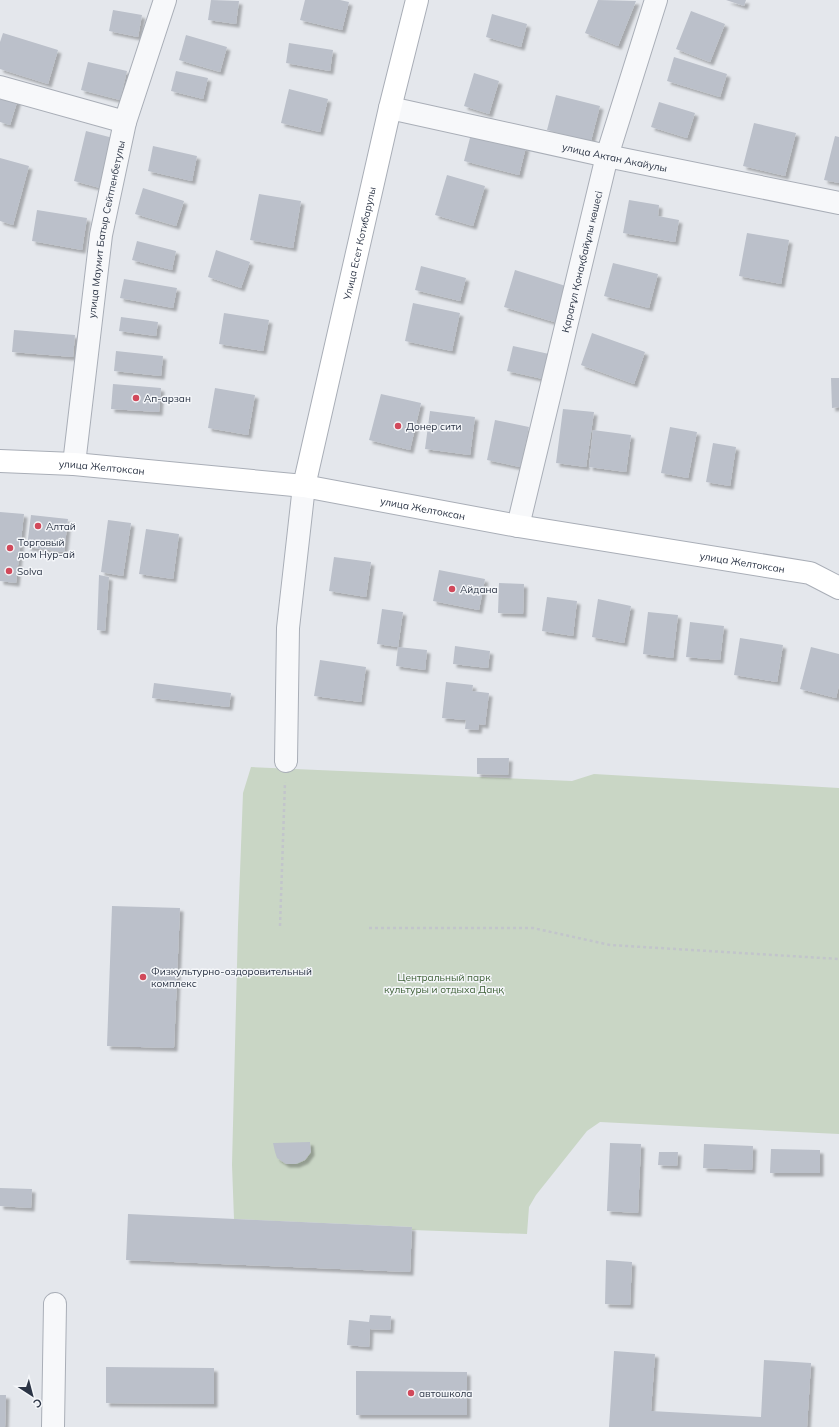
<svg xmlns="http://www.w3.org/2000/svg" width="839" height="1427" viewBox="0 0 839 1427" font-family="Mulish,sans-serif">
  <defs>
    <filter id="shadow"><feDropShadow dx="3.5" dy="3.5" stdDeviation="1" flood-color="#0004"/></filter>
  </defs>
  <rect width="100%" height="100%" fill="#e4e7ec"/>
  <path fill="#c9d6c5" d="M251,767L572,781L594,774L839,788V1134L600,1122L587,1131L536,1195L529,1207L527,1234L412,1230V1227L234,1219L232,1165L238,925L243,793Z"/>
  <path fill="#bbc0ca" filter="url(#shadow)" d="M211,0L239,1L236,24L208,20Z
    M305,0H340L349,2L342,30L300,20Z
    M598,0L636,1L618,46L585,33Z
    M726,0H746L744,6Z
    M113,10L142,15L138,37L109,31Z
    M691,11L725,24L710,62L676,49Z
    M492,14L527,24L521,47L486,37Z
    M3,33L58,50L48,84L0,69V42Z
    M186,35L227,47L220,72L179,60Z
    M289,43L333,50L330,71L286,63Z
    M674,57L727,74L720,97L667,81Z
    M88,62L127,71L120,100L81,90Z
    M176,71L208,78L203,99L171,91Z
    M474,73L499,81L489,114L464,106Z
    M289,89L328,99L320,132L281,123Z
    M0,94L18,99L10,125L0,122Z
    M556,95L600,106L591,141L547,130Z
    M659,102L695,113L687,138L651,127Z
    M754,123L796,133L785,176L743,166Z
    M86,131L113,138L100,188L74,181Z
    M471,134L526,147L519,175L464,161Z
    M835,136L839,137V183L824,180Z
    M153,146L197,156L192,181L148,171Z
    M0,158L29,166L13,225L0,221Z
    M447,175L485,186L473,226L435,215Z
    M143,188L184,201L176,226L135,214Z
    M259,194L301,201L293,248L250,240Z
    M629,200L659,205L658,216L679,220L675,242L623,233Z
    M37,210L87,218L82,250L32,241Z
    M747,233L789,240L781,284L739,276Z
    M137,241L176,251L172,270L132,260Z
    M216,250L250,262L241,288L208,277Z
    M613,263L658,274L649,308L604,296Z
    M421,266L466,278L460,301L415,290Z
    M515,270L572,288L561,324L504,307Z
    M124,279L177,288L173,308L120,298Z
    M413,303L460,313L452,351L405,341Z
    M224,313L269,320L263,351L219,344Z
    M121,317L158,322L156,336L119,331Z
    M14,330L75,335L73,357L12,352Z
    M592,333L645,352L634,384L581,365Z
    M513,346L549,354L543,379L507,371Z
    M116,351L163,356L161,376L114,371Z
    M831,378H839V407L832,408Z
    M113,384L161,388L159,412L111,409Z
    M215,388L255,395L248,435L208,428Z
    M381,394L421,403L410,450L369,440Z
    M563,409L594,412L586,467L556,463Z
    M430,411L475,417L470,455L425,449Z
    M495,420L529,427L520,467L487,460Z
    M670,427L697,432L688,478L661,473Z
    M593,430L631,435L626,472L589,467Z
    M713,443L736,447L730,486L706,482Z
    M0,512L24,514L16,583L0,581Z
    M31,515L68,519L64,552L27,547Z
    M108,520L131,523L123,576L101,572Z
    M146,529L179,534L173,579L139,574Z
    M334,557L371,562L366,597L329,591Z
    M439,570L485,579L479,610L433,601Z
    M99,575L109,577L105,631L97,630Z
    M499,583L524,584L523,614L498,613Z
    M547,597L577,601L573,636L542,631Z
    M598,599L631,606L624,643L592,637Z
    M382,609L403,612L398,647L427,650L425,670L396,666L398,647L377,644Z
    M648,612L678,615L673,658L643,654Z
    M690,622L724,626L720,660L686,657Z
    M740,638L783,645L777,682L734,675Z
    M455,646L490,651L488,668L453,664Z
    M811,647L839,654V685L836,698L800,689Z
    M320,660L366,667L361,702L314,696Z
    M446,682L473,685L472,691L489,693L485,725L479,724L478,730L465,729L466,720L442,718Z
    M154,683L231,693L229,707L152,698Z
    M477,758H509L508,775L477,774Z
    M112,906L180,908L174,1048L107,1046Z
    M310,1142L311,1152L305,1160L296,1164H286L277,1158L275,1152L273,1143Z
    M610,1143L641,1144L638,1213L607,1211Z
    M704,1144L753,1146L752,1170L703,1168Z
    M771,1149L820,1150V1173H770Z
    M659,1152H678L677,1166L658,1165Z
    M0,1188L32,1189L31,1208L0,1206Z
    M128,1214L412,1227L410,1272L126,1260Z
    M606,1260L632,1262L630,1305L605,1304Z
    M370,1315L391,1316L390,1330L370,1329L369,1347L347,1345L349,1320L369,1322Z
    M614,1351L655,1354L651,1411L761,1417L764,1360L811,1363L807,1427H609Z
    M106,1367L214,1368V1404L106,1403Z
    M356,1371L467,1372V1415H356Z
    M0,1395H6L5,1427H0Z"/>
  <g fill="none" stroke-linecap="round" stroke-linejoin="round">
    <g stroke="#a9aeb7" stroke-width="24">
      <g id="street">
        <path d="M0,87L125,122"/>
        <path id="s1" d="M390,108L607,156L839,203"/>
        <path id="s2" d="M74,464L101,235L125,122L165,0"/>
        <path id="s3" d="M518,526L607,156L656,0"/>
        <path d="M286,761L288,628L304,486"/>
        <path d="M53,1427L55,1304"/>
      </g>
    </g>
    <g stroke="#a9aeb7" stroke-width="24">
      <g id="secondary">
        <path id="s4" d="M0,461L74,464L304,486L518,526L810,573L839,588"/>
        <path id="s5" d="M304,486L390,108L417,0"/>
      </g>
    </g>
    <path stroke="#c2c5cb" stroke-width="2.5" stroke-dasharray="3 3" stroke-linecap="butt" d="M280,926L285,782
      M369,928H533L610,945L839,959"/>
    <use href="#street" stroke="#f7f8fa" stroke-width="22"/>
    <use href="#secondary" stroke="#fff" stroke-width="22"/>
  </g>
  <g fill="#d1495b" stroke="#f4f6f9" stroke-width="1.5">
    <circle cx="136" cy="398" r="4"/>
    <circle cx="398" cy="426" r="4"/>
    <circle cx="38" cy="526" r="4"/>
    <circle cx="10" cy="548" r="4"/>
    <circle cx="9" cy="571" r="4"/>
    <circle cx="452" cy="589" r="4"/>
    <circle cx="143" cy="977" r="4"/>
    <circle cx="411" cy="1393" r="4"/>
  </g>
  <g text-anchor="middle" stroke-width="3" stroke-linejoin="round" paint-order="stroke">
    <g font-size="10" fill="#2b3445" stroke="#f4f6f9">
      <text dy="4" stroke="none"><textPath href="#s1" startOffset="230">улица Актан Акайулы</textPath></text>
      <text dy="4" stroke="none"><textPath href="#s2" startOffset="237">улица Маумит Батыр Сейтпенбетулы</textPath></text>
      <text dy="4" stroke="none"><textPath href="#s5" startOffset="249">Улица Есет Котибарулы</textPath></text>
      <text dy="4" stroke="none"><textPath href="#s3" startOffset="272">Қарағұл Қонақбайұлы көшесі</textPath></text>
      <text dy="4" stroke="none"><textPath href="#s4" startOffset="102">улица Желтоксан</textPath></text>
      <text dy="4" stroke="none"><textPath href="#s4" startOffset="426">улица Желтоксан</textPath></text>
      <text dy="4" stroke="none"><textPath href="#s4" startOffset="750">улица Желтоксан</textPath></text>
    </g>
    <g font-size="10" fill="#2b3445" stroke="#f4f6f9" text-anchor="start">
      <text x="144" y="402">Ап-арзан</text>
      <text x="406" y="430">Донер сити</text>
      <text x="46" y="530">Алтай</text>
      <text x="18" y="546">Торговый<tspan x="18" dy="12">дом Нур-ай</tspan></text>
      <text x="17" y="575">Solva</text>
      <text x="460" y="593">Айдана</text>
      <text x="151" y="975">Физкультурно-оздоровительный<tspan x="151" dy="12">комплекс</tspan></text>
      <text x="419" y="1397">автошкола</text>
    </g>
    <g font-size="10" fill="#3f6138" stroke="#f4f6f9">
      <text x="444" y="981">Центральный парк<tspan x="444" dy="12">культуры и отдыха Даңқ</tspan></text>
    </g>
  </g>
  <g transform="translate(32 1395) rotate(144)" stroke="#f4f6f9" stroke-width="3" paint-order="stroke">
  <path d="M0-3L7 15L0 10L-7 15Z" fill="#2b3445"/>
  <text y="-6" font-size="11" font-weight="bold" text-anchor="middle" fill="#2b3445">С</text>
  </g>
</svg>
